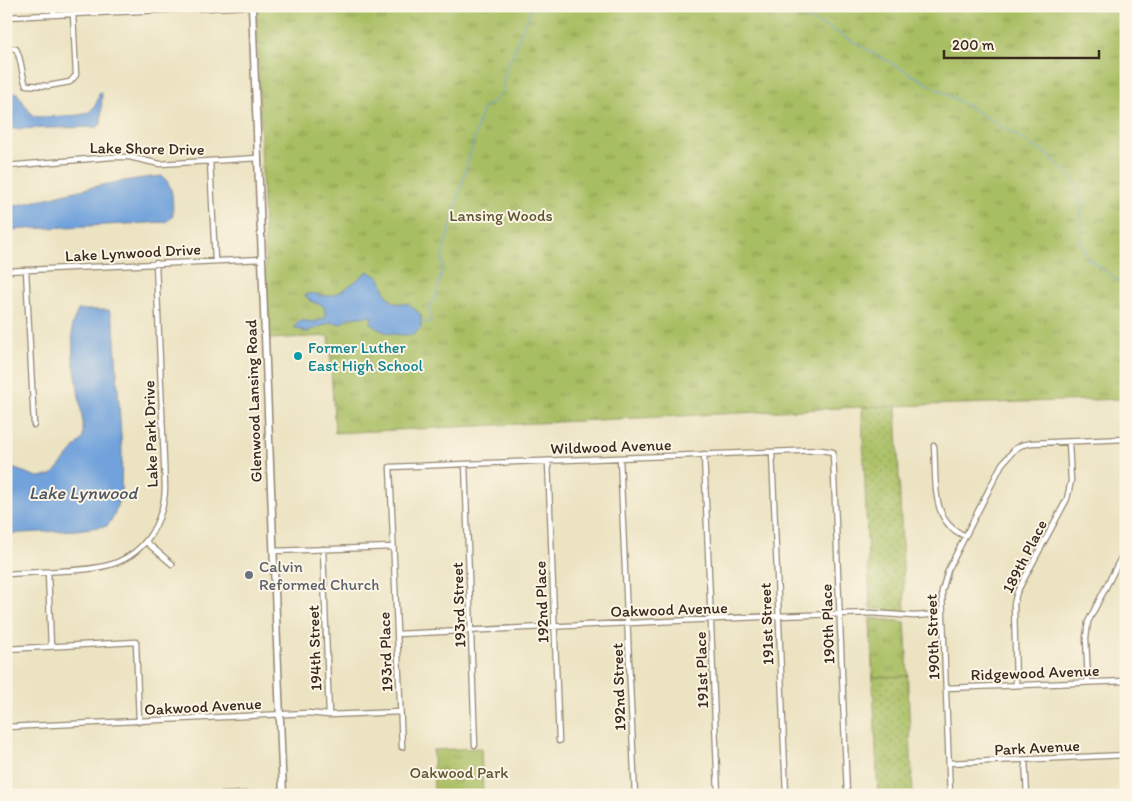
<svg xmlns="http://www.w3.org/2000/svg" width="1132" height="801" viewBox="0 0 1132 801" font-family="Itim,sans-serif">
  <defs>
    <pattern id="grass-dots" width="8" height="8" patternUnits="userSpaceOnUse" patternTransform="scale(1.25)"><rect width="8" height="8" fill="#a8be62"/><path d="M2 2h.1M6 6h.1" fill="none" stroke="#8a9b50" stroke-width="1.8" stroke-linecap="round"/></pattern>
    <pattern id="park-tufts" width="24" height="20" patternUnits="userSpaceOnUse" patternTransform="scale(1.25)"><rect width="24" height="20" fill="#a8be62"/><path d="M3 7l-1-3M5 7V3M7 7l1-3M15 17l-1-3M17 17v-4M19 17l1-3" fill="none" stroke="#8a9b50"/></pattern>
  </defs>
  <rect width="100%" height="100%" fill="#fcf5e5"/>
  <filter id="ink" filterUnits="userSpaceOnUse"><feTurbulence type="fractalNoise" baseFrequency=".02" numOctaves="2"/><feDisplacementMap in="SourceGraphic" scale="10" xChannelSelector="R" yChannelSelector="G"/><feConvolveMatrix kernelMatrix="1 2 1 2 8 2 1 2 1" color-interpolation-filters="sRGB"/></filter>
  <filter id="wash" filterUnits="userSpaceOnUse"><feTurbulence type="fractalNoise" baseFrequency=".0096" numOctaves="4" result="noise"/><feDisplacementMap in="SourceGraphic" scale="20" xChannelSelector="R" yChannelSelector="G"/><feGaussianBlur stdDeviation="1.12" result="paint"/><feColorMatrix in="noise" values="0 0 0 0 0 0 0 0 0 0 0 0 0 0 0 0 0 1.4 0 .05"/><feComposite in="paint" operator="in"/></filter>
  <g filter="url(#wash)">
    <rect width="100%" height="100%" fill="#ece3c2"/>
    <path fill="url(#grass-dots)" stroke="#727440" d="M861,390L890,394L896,406L905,612L870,608Z
      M870,618L905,622L913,795H878Z"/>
    <path fill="url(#park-tufts)" stroke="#727440" d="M256,6H1126V399L861,407L335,433L329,336L268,339Z
      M870,618L905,622L908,676L873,677Z
      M481,748L483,795H434L433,750Z"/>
    <path fill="#71a2db" stroke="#56667c" d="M6,91L17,93L32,115L38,117C50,116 78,117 87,113C95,109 98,101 99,93H102L101,124L98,127L6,129Z
      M162,176C175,187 172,200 173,216L166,222L6,230V207C26,204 44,199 63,194C95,186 129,179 162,176Z
      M368,271L380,278L386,294L394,303L409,304L421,315V328L413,335C397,335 383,335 371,323L372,316L348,318L341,324L332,322L306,332L294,327L300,320L314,322L326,318L324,306L310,301L305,295C316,291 317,296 328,296C340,295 358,279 368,271Z
      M78,310H109L114,325L122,452L121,492L114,516L107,526L76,530L6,534V466L38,477L52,475L83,438V423L73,356L72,325Z"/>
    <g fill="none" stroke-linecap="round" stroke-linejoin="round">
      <path stroke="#71a2db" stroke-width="1" d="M744,6L802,17L827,27L973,109L1048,155L1066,171L1078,186L1081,201V240L1087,258L1126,286
        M421,322H431L429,308L437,293L443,265L442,257L482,110L497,98L503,90L504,75L532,6"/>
    </g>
  </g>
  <g filter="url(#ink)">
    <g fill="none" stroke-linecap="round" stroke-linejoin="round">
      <g stroke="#948670" stroke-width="7">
        <path id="minor" d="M53,6L54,14
          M6,17L252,6
          M6,47L16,49C22,60 21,73 26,85L48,86L70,82L76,75L73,14
          M210,162L215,260
          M6,166L112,157H129L160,164L258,158
          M26,270L34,425
          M6,271L262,259
          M934,446C936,469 932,508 949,525C953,530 959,533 965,536
          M772,452L786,795
          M704,454L718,795
          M620,458L635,795
          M548,461L559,741
          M465,464L475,745
          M146,542L172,564
          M323,549L329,715
          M273,551L393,547
          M48,572L51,647
          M6,574C24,573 42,572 60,571C96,569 129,568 151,534C160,519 165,505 165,487L156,263
          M397,634L778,616L871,613L914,616L942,614
          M6,649L136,642L139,722
          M1088,682L1086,638L1088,622L1126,548
          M1016,685L1014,604L1017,592L1067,499L1071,481L1069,442
          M946,688L1126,681
          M6,727L308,713L329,715L400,712
          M402,747L390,467L821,450L833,452L847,795
          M1025,760L1027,795
          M949,763L1126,755
          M222,795L283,792
          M950,795L942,591L948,570L1002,464L1015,449L1022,445L1032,443L1126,439"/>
      </g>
      <g stroke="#948670" stroke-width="9">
        <path id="secondary" d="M252,6L283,795"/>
      </g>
      <use href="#minor" stroke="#fff" stroke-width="4.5"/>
      <use href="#secondary" stroke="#fff" stroke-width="6"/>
    </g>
  </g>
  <circle fill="#0f9aa8" stroke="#fcf5e5" stroke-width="2" cx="298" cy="356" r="5"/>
  <circle fill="#6b7280" stroke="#fcf5e5" stroke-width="2" cx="249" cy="575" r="5"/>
  <g text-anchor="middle" stroke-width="4" stroke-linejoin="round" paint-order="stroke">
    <g font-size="16" fill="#3b2a1e" stroke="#fcf5e5">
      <text transform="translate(147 148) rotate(1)" y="6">Lake Shore Drive</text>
      <text transform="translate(133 252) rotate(-3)" y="6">Lake Lynwood Drive</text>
      <text transform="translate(253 401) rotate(-92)" y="6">Glenwood Lansing Road</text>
      <text transform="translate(150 434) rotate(-92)" y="6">Lake Park Drive</text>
      <text transform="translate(611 446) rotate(-2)" y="6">Wildwood Avenue</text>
      <text transform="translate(1024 556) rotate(-63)" y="6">189th Place</text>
      <text transform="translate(541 602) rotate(-92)" y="6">192nd Place</text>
      <text transform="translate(458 605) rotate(-92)" y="6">193rd Street</text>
      <text transform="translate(669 609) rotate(-2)" y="6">Oakwood Avenue</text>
      <text transform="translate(766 624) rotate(-92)" y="6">191st Street</text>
      <text transform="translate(827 624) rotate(-92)" y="6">190th Place</text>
      <text transform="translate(932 637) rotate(-92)" y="6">190th Street</text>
      <text transform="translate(314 648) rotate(-92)" y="6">194th Street</text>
      <text transform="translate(385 652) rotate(-92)" y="6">193rd Place</text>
      <text transform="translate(701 670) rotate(-92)" y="6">191st Place</text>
      <text transform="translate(1035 672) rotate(-2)" y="6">Ridgewood Avenue</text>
      <text transform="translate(618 687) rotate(-92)" y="6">192nd Street</text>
      <text transform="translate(203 706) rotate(-3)" y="6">Oakwood Avenue</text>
      <text transform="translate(1037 747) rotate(-3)" y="6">Park Avenue</text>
    </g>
    <g font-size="16" fill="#5c5632" stroke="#fcf5e5">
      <text x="501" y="221">Lansing Woods</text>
      <text x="459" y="778">Oakwood Park</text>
    </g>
    <g font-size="16" fill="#0d838f" stroke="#fcf5e5" text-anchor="start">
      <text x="308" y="353">Former Luther<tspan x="308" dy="18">East High School</tspan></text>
    </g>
    <g font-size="16" fill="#5b616d" stroke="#fcf5e5" text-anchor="start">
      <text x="259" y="572">Calvin<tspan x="259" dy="18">Reformed Church</tspan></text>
    </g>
    <g font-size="18" font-style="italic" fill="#4e5460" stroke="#fcf5e5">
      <text x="83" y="499">Lake Lynwood</text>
    </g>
  </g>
  <rect width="1132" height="801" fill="none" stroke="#fcf5e5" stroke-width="25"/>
  <path d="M944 50v8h155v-8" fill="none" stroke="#3b2a1e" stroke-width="2.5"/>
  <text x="952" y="50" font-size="15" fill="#3b2a1e" stroke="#fcf5e5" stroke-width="4" paint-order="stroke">200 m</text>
</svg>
